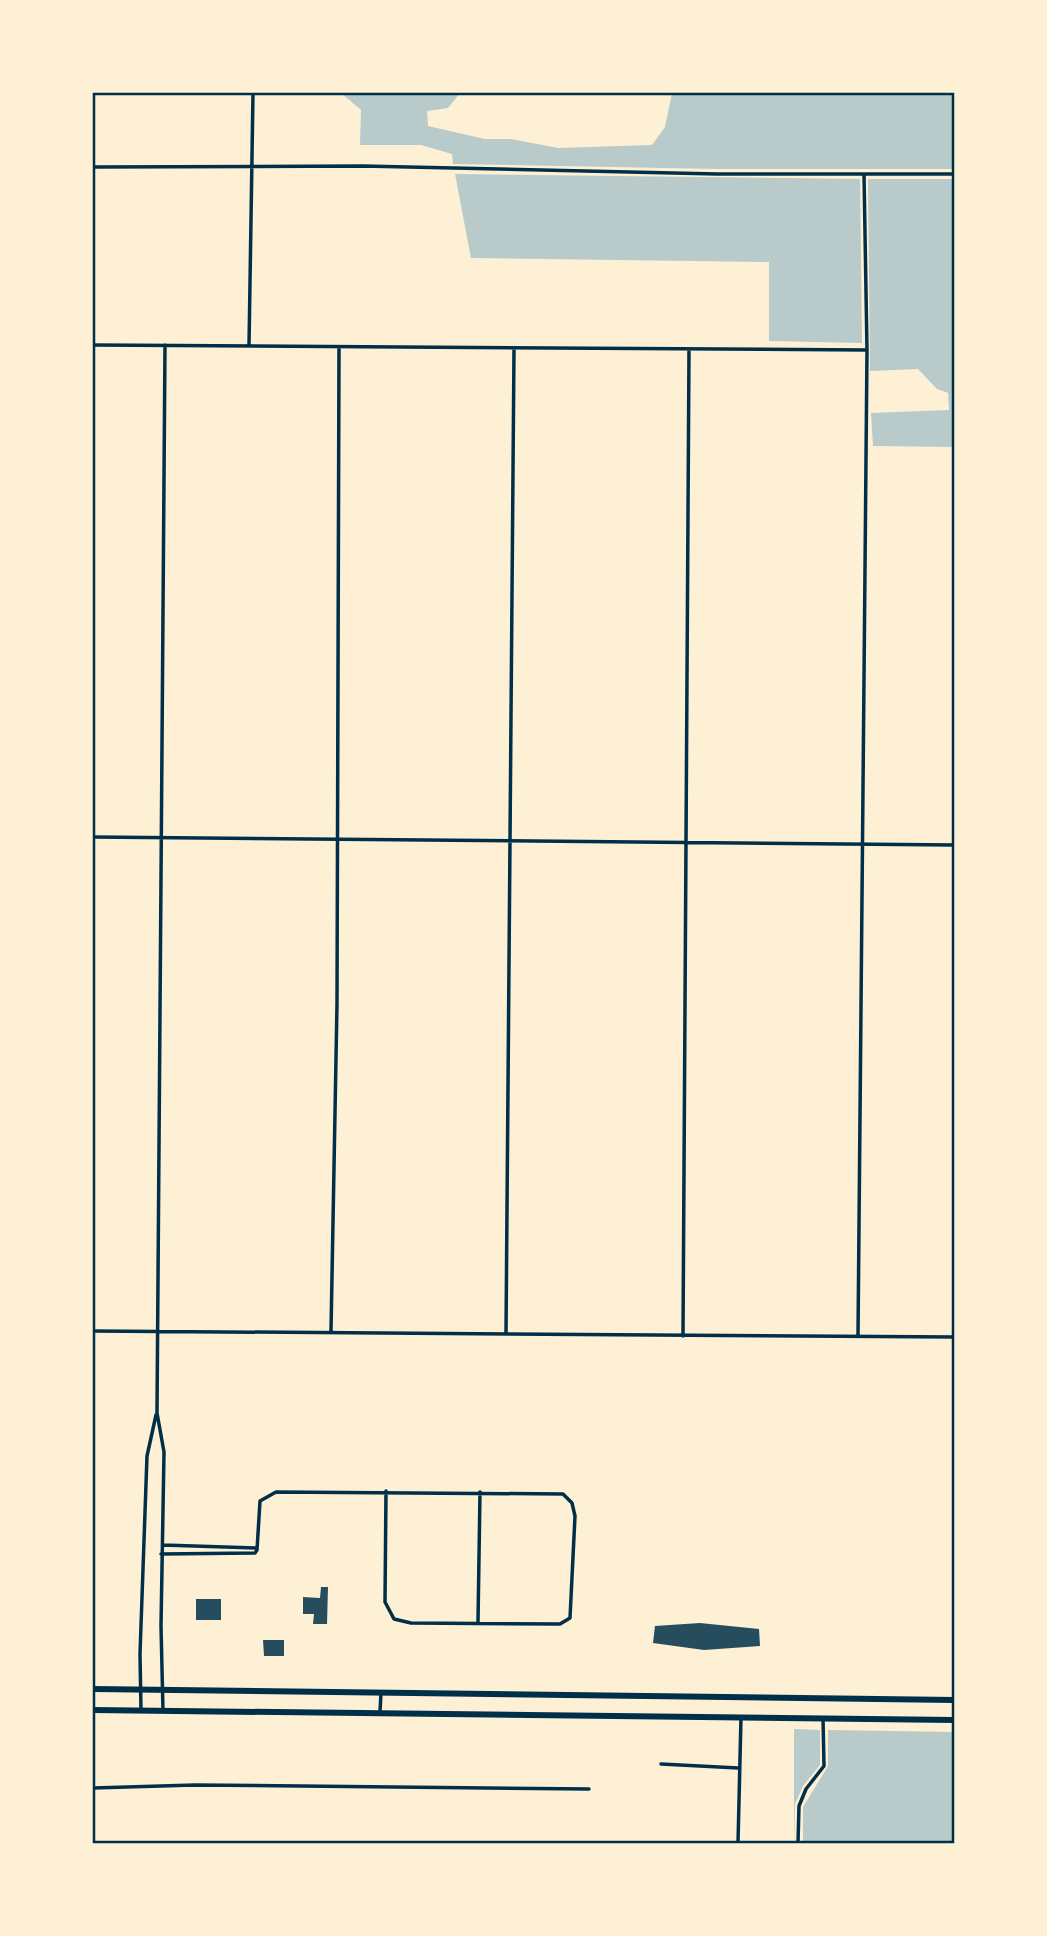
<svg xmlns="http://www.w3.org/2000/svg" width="1047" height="1936" viewBox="0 0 1047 1936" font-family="Spectral,serif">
  <rect width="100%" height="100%" fill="#fdf0d5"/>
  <path fill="#b9caca" d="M341,93H460L448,108L427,111L428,126L485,139H511L558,148L652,145L665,127L672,93H954V169H717L453,164L452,154L421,145H360L361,110Z
    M455,174L860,179L862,343L769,341V262L471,258Z
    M868,179H954V447L873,446L871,413L949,410L948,393L937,389L918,369L870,371Z
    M794,1729L820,1730V1765L803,1786L795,1804L794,1843Z
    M828,1730L954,1732V1843H803V1807L828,1766Z"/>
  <path fill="#264d5e" d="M321,1587H328L327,1624H313L314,1614H303V1597L320,1598Z
    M196,1599H221V1620H196Z
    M700,1623L759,1629L760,1646L704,1650L653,1643L655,1626Z
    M263,1640H284V1656H264Z"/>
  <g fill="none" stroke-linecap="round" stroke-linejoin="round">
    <path stroke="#003049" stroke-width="3.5" d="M93,167L363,166L717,174H954
      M93,345L867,350
      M249,346L253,93
      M93,837L954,845
      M93,1331L954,1337
      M331,1331L337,1004L339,347
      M506,1333L514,349
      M683,1336L689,349
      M858,1336L867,350L864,174
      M163,1545L256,1548
      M257,1550L260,1501L276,1492L563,1494L572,1503L575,1516L570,1618L560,1624L411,1623L394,1619L385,1602L386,1491
      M161,1554L255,1553L257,1550
      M478,1622L480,1492
      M141,1711L140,1654L147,1456L156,1415
      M163,1711L161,1626L164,1452L157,1413L165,345
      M380,1712L381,1693
      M661,1764L738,1768
      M93,1788L195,1785L589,1789
      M738,1843L741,1717
      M798,1843L799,1806L806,1789L824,1766L823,1718"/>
    <path stroke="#003049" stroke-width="6" d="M93,1689L954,1700
      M93,1710L954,1720"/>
  </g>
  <rect width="1047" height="1936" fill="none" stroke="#fdf0d5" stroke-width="189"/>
  <rect x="94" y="94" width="859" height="1748" fill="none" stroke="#003049" stroke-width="2.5"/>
</svg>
